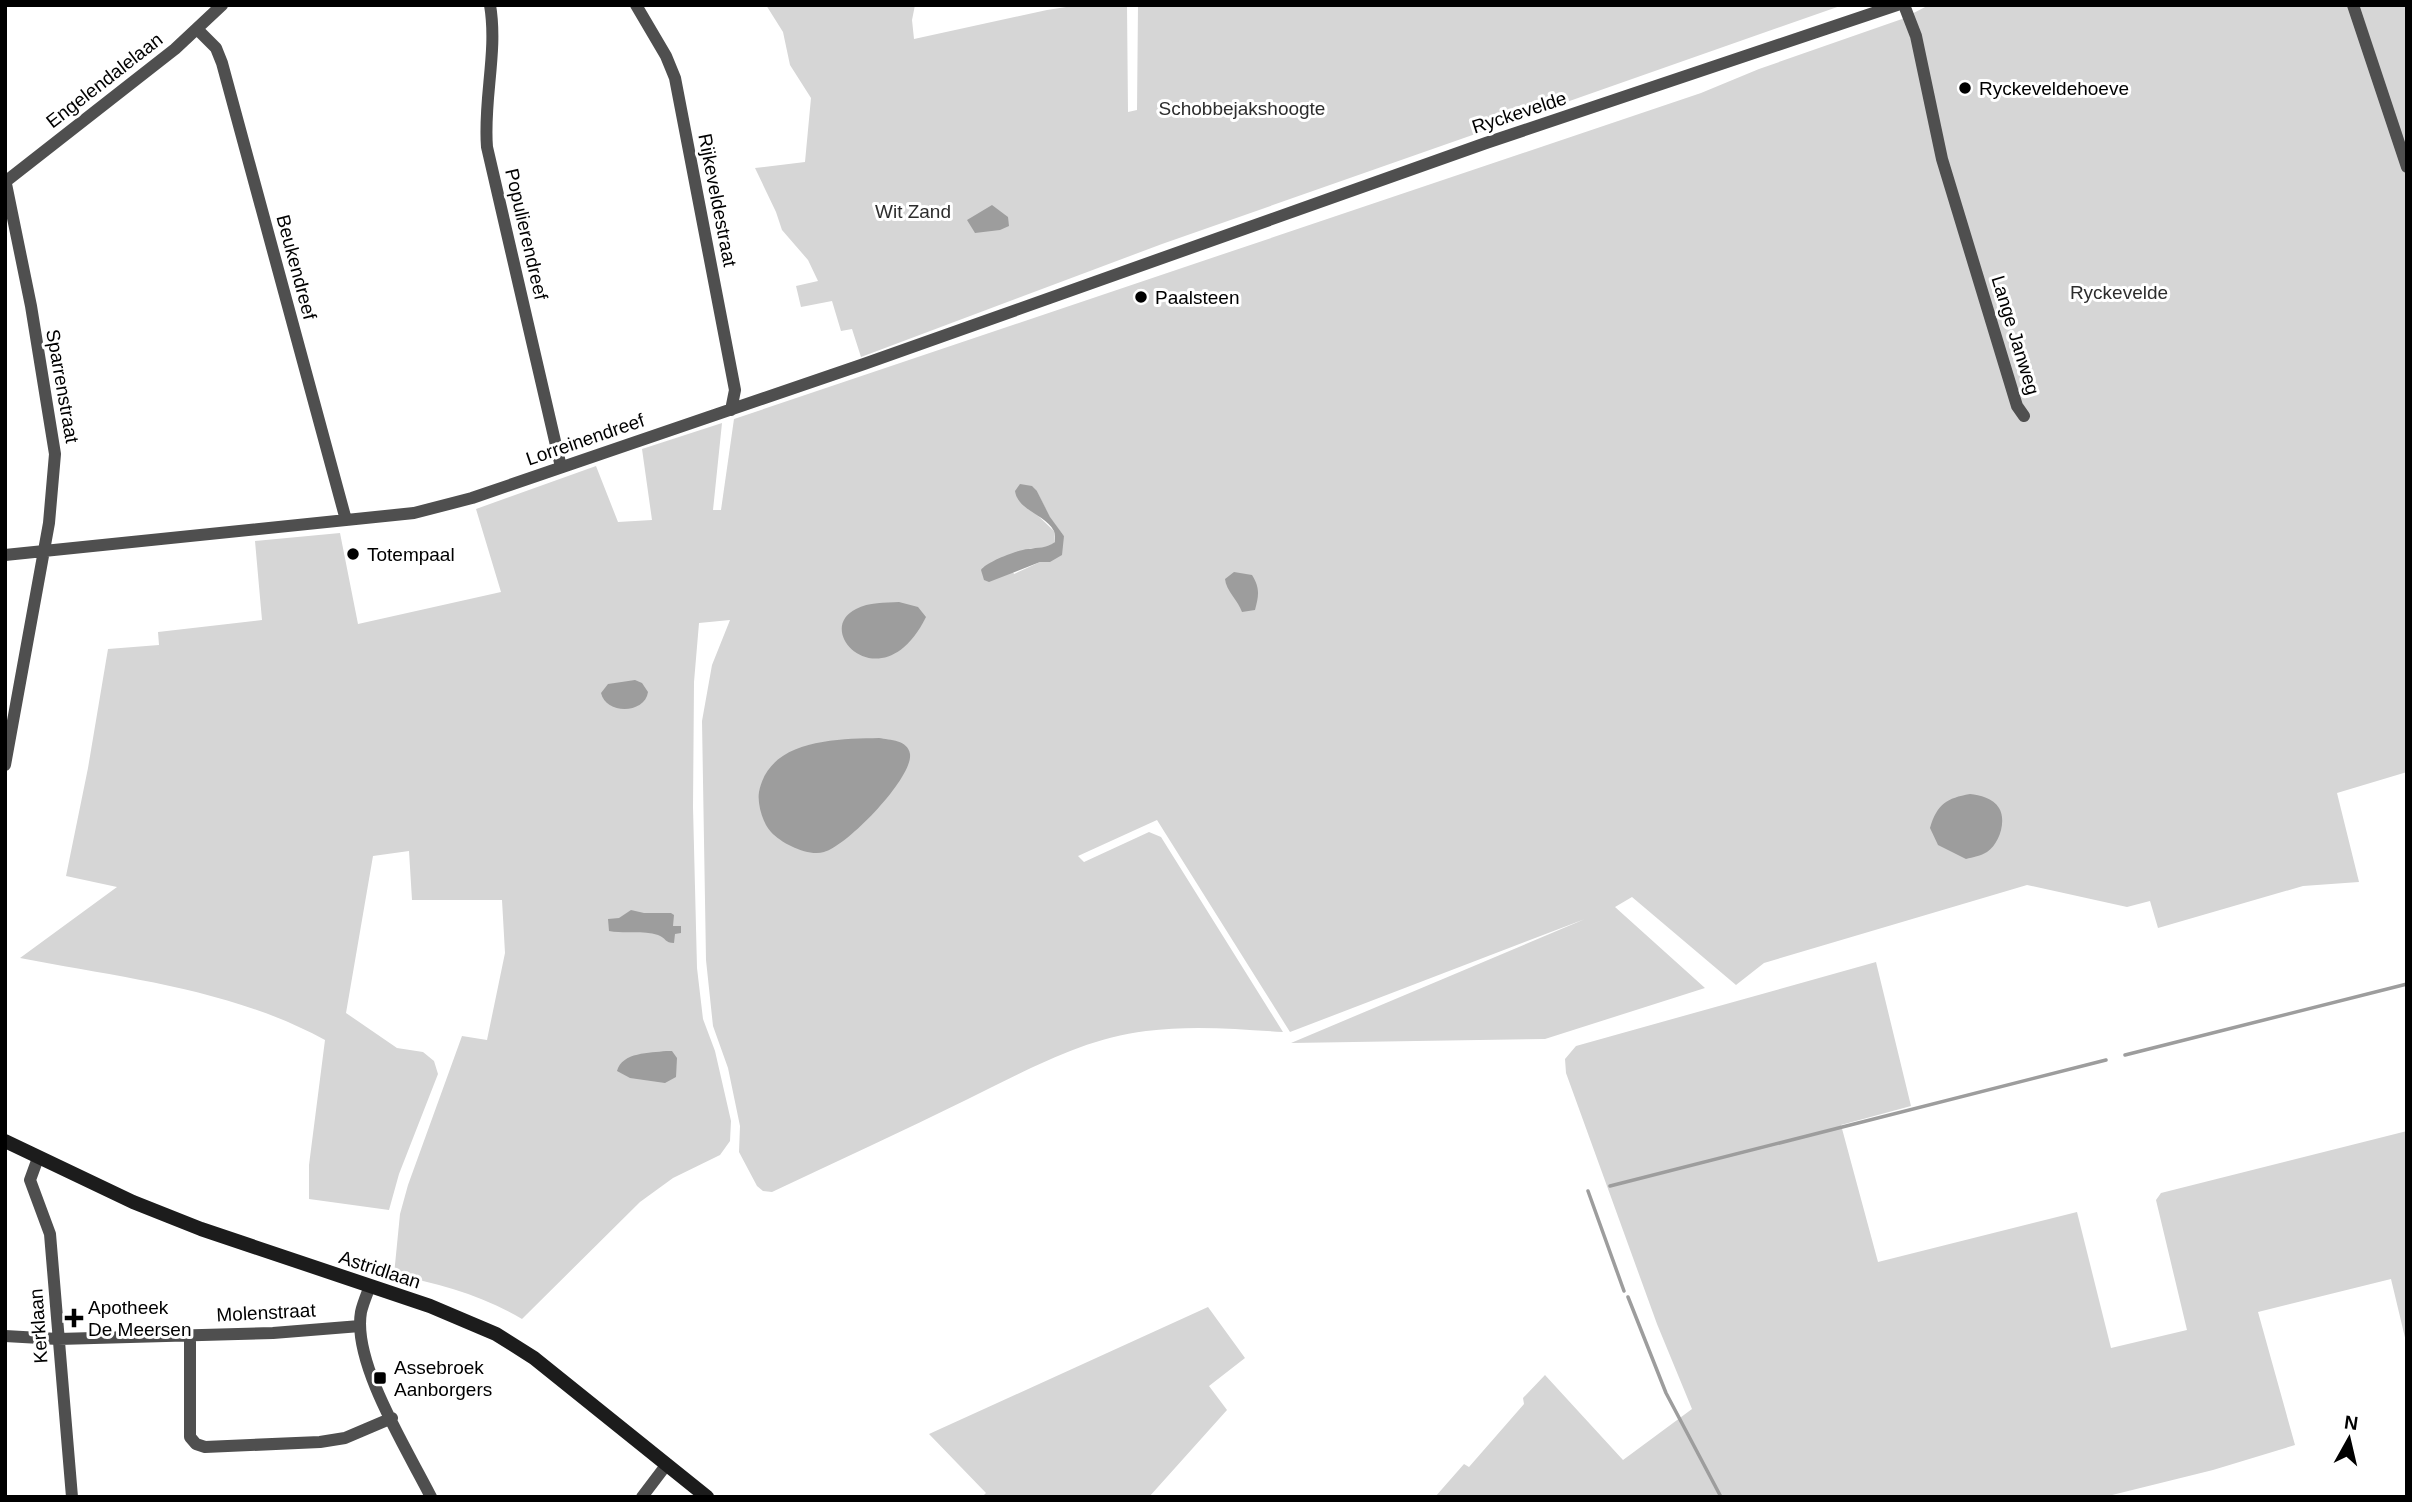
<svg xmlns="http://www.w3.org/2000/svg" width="2412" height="1502" viewBox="0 0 2412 1502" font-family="Arial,sans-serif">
  <rect width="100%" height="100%" fill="#fff"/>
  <path fill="#d6d6d6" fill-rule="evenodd" d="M766,5H915L912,20L914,39L1047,10L1079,5H1127L1128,112L1137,110L1138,5H1843L1162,244L861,357L852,329L841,331L832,301L801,307L796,286L818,281L808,260L782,230L776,212L755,168L805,162L811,98L790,65L783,32Z
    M1929,5H2407V772L2337,793L2359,882L2303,886L2158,928L2150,901L2127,907L2027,885L1764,963L1736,985L1632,897L1615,907L1705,988L1545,1039L1291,1043L1585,919L1290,1032L1157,820L1078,856L1084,862L1149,832L1161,837L1283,1032C1237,1029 1192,1025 1146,1031C1081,1039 1026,1071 968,1099C903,1131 837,1161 772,1192L763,1191L757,1186L739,1152L740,1126L728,1068L713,1026L706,960L702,721L712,665L730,620L699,623L694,682L693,807L697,968L703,1019L715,1051L731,1121L730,1141L720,1155L673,1178L640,1202L522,1319C483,1296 439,1283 394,1275L400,1214L408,1185L462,1036L487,1040L505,953L502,900H412L409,851L373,856L346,1013L397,1048L423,1052L434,1061L438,1074L399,1174L389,1210L309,1199V1165L325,1040C232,989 123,978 20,958L117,887L66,876L88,768L108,649L159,645L158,632L262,620L255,541L340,533L358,624L501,592L476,509L596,466L618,522L652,520L642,449L722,423L713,510H721L734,419L1701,93L1759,69L1902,19ZM1037,491L1050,518L1064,536L1050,562H1040L1014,574L1006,557L1031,548H1047L1055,542L1054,531L1032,510Z
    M1876,962L1911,1106L1841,1125L1878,1262L2077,1212L2111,1348L2187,1330L2156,1200L2161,1193L2407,1131V1346L2391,1279L2258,1312L2295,1445L2213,1470L2104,1497H1435L1464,1464L1469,1467L1524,1404L1523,1398L1545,1375L1623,1460L1692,1409L1657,1324L1566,1073L1565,1059L1576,1046Z
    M1208,1307L1245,1358L1209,1386L1227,1410L1149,1497H982L986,1493L929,1434Z"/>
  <path fill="#9d9d9d" d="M992,205L1008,217L1009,226L1000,230L975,233L967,220Z
    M1020,484L1032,486L1037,491L1050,517L1064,536L1062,555L1050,562H1040L989,582L984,580L981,570C986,562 1017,550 1028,549C1039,547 1045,549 1055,542C1055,538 1055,534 1054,531C1044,513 1018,511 1015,491Z
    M1234,572L1252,575C1260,588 1259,595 1255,610L1242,612C1238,600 1226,591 1225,579Z
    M899,602L918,607L926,617C883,704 811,631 856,609C869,602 885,603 899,602Z
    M635,680L642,683L648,692C645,714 606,715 601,693L608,684Z
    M879,738C890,740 908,740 910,754C913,778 847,846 824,852C809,857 782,844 771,832C763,824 757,804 759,792C769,739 836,739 879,738Z
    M1970,794C1980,795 1993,798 1999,808C2007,821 1999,844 1987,852C1981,856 1973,857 1966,859L1938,845L1930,828C1937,804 1947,798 1970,794Z
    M631,910L644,913H671L674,915L673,926H681V933L675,934L674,943C665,943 666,938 658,935C643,930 625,934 609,931L608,919L619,918Z
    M666,1051H672L677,1058L676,1077L665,1083L630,1078L617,1071C622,1052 650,1053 666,1051Z"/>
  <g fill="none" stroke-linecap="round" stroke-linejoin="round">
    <path stroke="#9d9d9d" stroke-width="3.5" d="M2125,1055L2407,984
      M1610,1186L2106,1060
      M1588,1191L1624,1291
      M1628,1297L1666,1393L1721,1497"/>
    <path stroke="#4f4f4f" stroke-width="12" d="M490,5C498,52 483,100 487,147L561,467
      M636,5L666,56L675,78L735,390L731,410
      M1904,5L1916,36L1942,159L2017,406L2024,416
      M2353,5L2407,167
      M198,30L216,48L222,63L346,520
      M5,179L31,306L55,454L49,523L5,765
      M5,182L175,49L222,5
      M5,555L414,513L472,498L864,364L1486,143L1897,5
      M38,1158L30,1180L50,1234L72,1497
      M370,1286C367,1294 363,1303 361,1312C352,1363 408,1451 431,1497
      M190,1335V1437L196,1444L205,1447L320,1442L345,1438L392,1418
      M5,1336L58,1339L273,1333L360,1326
      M642,1497L667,1464"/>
    <path stroke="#1c1c1c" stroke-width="14" d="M5,1141L133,1202L201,1229L430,1306L496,1334L534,1358L707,1497"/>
  </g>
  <g fill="#000" stroke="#fff" stroke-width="2.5">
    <circle cx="1965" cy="88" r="7"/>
    <circle cx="1141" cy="297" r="7"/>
    <circle cx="353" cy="554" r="7"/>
    <path d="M70.5 1307.5h7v7h7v7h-7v7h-7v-7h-7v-7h7z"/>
    <rect x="373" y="1371" width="14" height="14" rx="3.5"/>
  </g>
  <g text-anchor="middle" stroke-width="6" stroke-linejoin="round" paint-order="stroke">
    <g font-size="19" fill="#000" stroke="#fff">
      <text transform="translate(104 80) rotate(-38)" y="7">Engelendalelaan</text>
      <text transform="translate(1519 112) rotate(-18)" y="7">Ryckevelde</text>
      <text transform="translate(718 200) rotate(79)" y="7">Rijkeveldestraat</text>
      <text transform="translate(527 234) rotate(77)" y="7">Populierendreef</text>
      <text transform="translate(297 267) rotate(75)" y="7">Beukendreef</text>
      <text transform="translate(2016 335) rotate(73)" y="7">Lange Janweg</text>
      <text transform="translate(63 386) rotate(80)" y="7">Sparrenstraat</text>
      <text transform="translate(585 439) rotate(-19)" y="7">Lorreinendreef</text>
      <text transform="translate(380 1269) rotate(18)" y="7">Astridlaan</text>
      <text transform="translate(266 1312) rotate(-3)" y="7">Molenstraat</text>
      <text transform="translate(38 1326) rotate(-94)" y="7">Kerklaan</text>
    </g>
    <g font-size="19" fill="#000" stroke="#fff" text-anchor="start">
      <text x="1979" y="95">Ryckeveldehoeve</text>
      <text x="1155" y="304">Paalsteen</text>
      <text x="367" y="561">Totempaal</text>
      <text x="88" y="1314">Apotheek<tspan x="88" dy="22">De Meersen</tspan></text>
      <text x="394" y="1374">Assebroek<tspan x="394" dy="22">Aanborgers</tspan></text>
    </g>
    <g font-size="19" fill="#2d2d2d" stroke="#fff">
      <text x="1242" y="115">Schobbejakshoogte</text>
      <text x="913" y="218">Wit Zand</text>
      <text x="2119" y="299">Ryckevelde</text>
    </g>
  </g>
  <rect width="2412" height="1502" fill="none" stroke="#000000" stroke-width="14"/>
  <g transform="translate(2349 1439) rotate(8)" stroke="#ffffff" stroke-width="5" paint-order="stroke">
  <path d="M0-5L12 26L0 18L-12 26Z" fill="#000000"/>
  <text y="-10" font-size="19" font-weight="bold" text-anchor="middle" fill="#000000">N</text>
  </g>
</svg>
